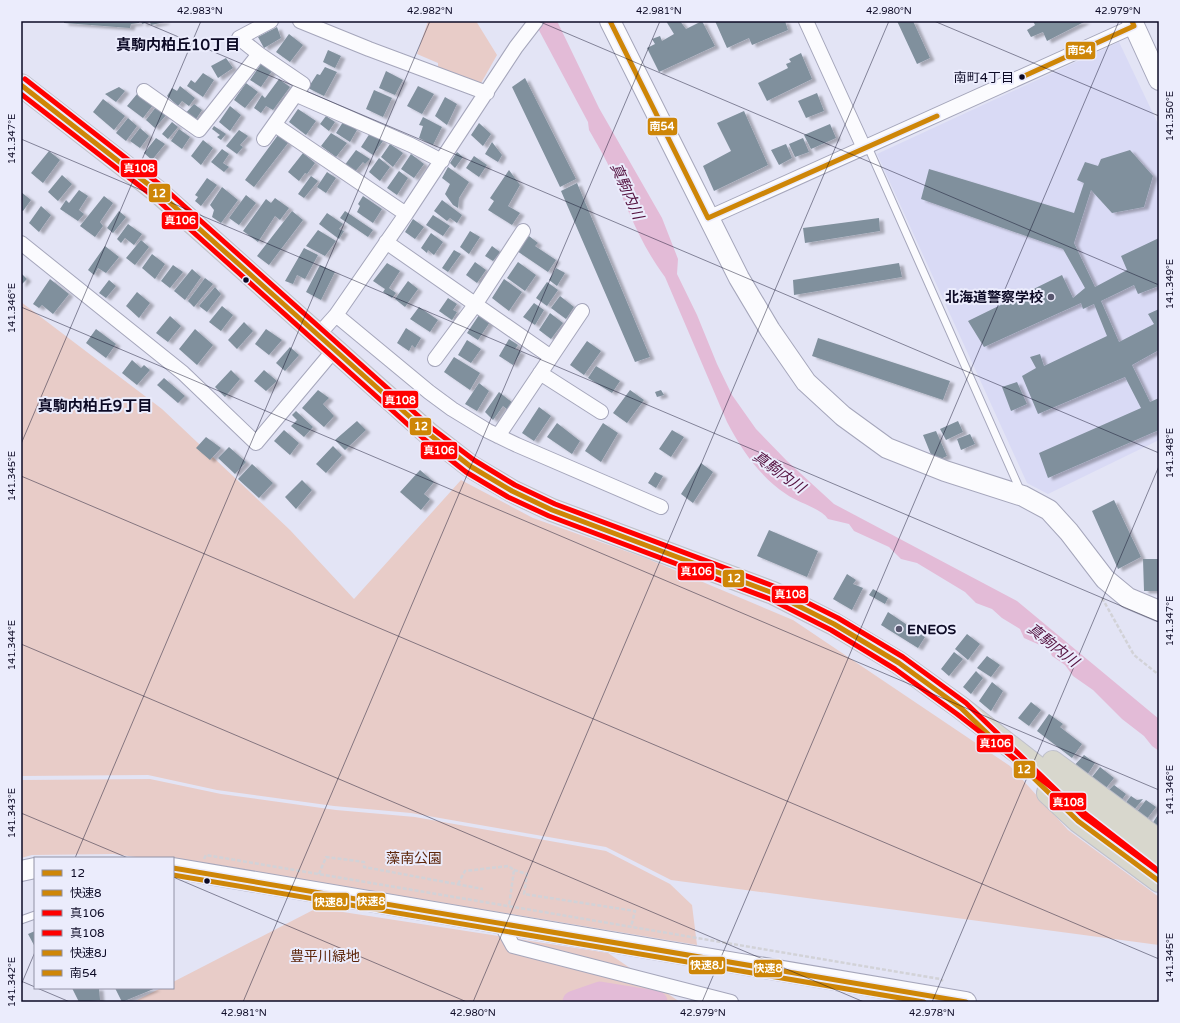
<svg xmlns="http://www.w3.org/2000/svg" width="1180" height="1023" viewBox="0 0 1180 1023" font-family="'Varela Round','Noto Sans JP',sans-serif">
  <defs>
    <filter id="shadow"><feDropShadow dx="4.5" dy="2.5" stdDeviation="1" flood-color="#0004"/></filter>
  </defs>
  <rect width="100%" height="100%" fill="#e3e4f5"/>
  <path fill="#d9daf5" d="M1119,42L1159,126V440L1048,494L1027,483L877,154Z"/>
  <path fill="#e8ccc8" d="M428,21H476L497,55L480,85L438,68V63L417,54Z
    M21,302L162,409L290,530L354,599L461,480L533,518L648,559L793,620L1010,766L1068,830L1159,897V945L671,880L606,847L411,813L334,806L217,790L148,775L21,776Z
    M150,779L221,794L336,810L415,817L606,851L670,884L692,905L697,945L270,874L173,862V858H144L113,854L32,855L21,858V780Z
    M317,908L608,953L680,1002H133L161,988H173V982Z"/>
  <path fill="#e3bbd7" d="M534,21H557L558,23L599,108L662,218L678,259L677,274L697,315L717,364L732,395L756,429L787,461L834,504L1017,601L1159,719V751L1152,746L1144,736L1122,719L1093,690L1073,676L1065,665L1052,656L1049,649L1024,638L1020,629L1002,618L992,609L976,603L965,592L917,563L901,559L889,547L854,531L849,524L828,519C821,508 798,503 786,494C760,477 741,449 727,422L665,277C641,245 628,210 612,173C606,159 597,144 589,130L588,122Z"/>
  <g fill="none" stroke-linecap="round" stroke-linejoin="round">
    <path stroke="#e3bbd7" stroke-width="23" d="M574,1002L600,993L656,1002"/>
  </g>
  <path fill="#80909d" filter="url(#shadow)" d="M64,21H139V23L131,24L130,28L64,23Z
    M141,21H165V22L151,25L150,22L142,24Z
    M666,21H680L686,29L702,21L715,46L659,72L647,48L655,44L652,39L660,36L662,41L674,34Z
    M715,21H785L788,30L752,45L749,38L727,48Z
    M897,21H913L930,58L917,64Z
    M1033,21H1086L1047,41L1043,32L1031,37L1027,30L1035,25Z
    M277,27L281,38L264,48L258,37Z
    M289,34L303,45L290,62L276,52Z
    M328,50L341,56L335,68L323,62Z
    M801,53L812,79L767,101L758,83L788,68L786,64L791,62L789,59Z
    M226,58L233,68L218,78L211,66Z
    M261,64L272,71L261,87L250,80Z
    M325,67L337,72L324,96L308,88L317,74L320,75Z
    M386,71L403,80L395,95L379,88Z
    M203,73L214,80L203,97L187,86L191,80L195,83Z
    M525,78L576,179L560,187L512,87Z
    M279,79L290,87L273,110L266,106L261,113L254,108L262,95L265,98Z
    M246,83L258,92L245,108L234,100Z
    M180,86L195,98L189,106L182,101L178,106L167,96L172,88L177,91Z
    M418,86L434,94L422,114L407,106Z
    M119,87L125,91L116,102L105,94Z
    M374,90L392,98L383,117L366,109Z
    M817,93L824,111L806,118L798,101Z
    M137,94L153,105L143,118L127,106Z
    M445,97L457,104L447,125L435,116Z
    M103,99L125,116L114,130L93,112Z
    M194,104L202,110L194,122L184,115Z
    M230,106L241,115L230,131L219,122Z
    M156,107L167,114L155,128L146,120Z
    M298,109L316,121L306,135L289,122Z
    M744,111L768,165L714,191L703,166L731,151L717,123Z
    M326,116L335,122L329,131L320,124Z
    M423,117L442,127L433,145L419,138L423,126L419,125Z
    M128,118L137,126L126,141L116,133Z
    M172,122L178,127L168,139L162,134Z
    M343,122L357,130L350,142L336,133Z
    M479,123L491,134L483,146L471,135Z
    M830,124L836,138L811,149L804,135Z
    M214,126L226,134L221,140L217,137L220,135L212,129Z
    M140,128L149,136L140,148L130,141Z
    M179,129L190,137L182,149L171,141Z
    M239,130L248,136L240,145L243,147L237,154L226,146Z
    M331,133L347,143L336,157L321,146Z
    M370,133L383,141L373,155L361,147Z
    M278,135L288,143L254,187L245,180Z
    M156,138L165,144L152,160L144,153Z
    M803,138L809,152L795,157L789,144Z
    M203,140L213,148L201,165L191,156Z
    M492,142L502,155L498,162L485,154Z
    M390,144L403,153L393,167L381,157Z
    M786,144L792,158L779,165L771,150Z
    M222,149L229,154L223,163L229,167L224,172L211,162Z
    M356,150L370,159L365,164L363,162L354,173L344,166Z
    M1130,150L1153,176L1144,207L1112,213L1091,190L1074,243L1095,287L1127,270L1121,256L1159,238V286L1138,294L1134,285L1101,301L1119,342L1154,324L1148,314L1159,309V350L1132,365L1150,402L1159,398V430L1048,478L1039,453L1141,408L1125,377L1038,414L1022,376L1036,368L1030,357L1040,354L1044,366L1107,336L1094,304L1083,309L1081,303L984,347L968,321L1062,275L1073,298L1085,288L1063,249L921,199L929,169L1074,213L1084,183L1077,180L1085,162L1098,166L1101,159Z
    M49,151L60,160L43,183L31,173Z
    M457,152L463,157L455,168L450,163Z
    M303,153L315,163L307,174L305,173L299,181L288,172Z
    M411,154L424,164L414,178L401,169Z
    M474,156L487,165L479,177L466,168Z
    M379,158L390,167L380,181L369,172Z
    M448,167L469,182L459,198L458,208L453,205L445,194L450,184L442,178Z
    M509,170L520,185L508,206L520,213L512,225L488,210L494,201L490,198Z
    M399,171L408,178L397,195L387,188Z
    M327,172L336,178L326,193L317,187Z
    M62,175L72,184L58,201L48,192Z
    M311,176L318,181L304,198L298,194Z
    M207,178L217,185L201,206L195,201L198,197L195,195Z
    M577,183L650,357L635,362L561,191Z
    M222,187L238,200L221,223L212,217L214,210L210,205Z
    M79,190L88,196L79,210L84,214L78,221L60,209L66,200L69,203Z
    M21,192L31,200L23,211L21,210Z
    M246,195L256,203L239,225L229,218Z
    M104,196L113,203L100,222L103,226L95,237L80,226Z
    M363,196L382,209L373,223L357,212L360,206L358,204Z
    M275,198L289,208L280,220L275,216L258,242L243,231L266,199L271,203Z
    M442,200L462,215L457,223L450,218L447,221L434,211Z
    M41,206L51,215L39,232L29,223Z
    M119,211L126,217L113,233L107,228Z
    M292,211L303,220L269,265L257,256Z
    M345,211L373,230L368,237L340,218Z
    M327,213L343,224L339,229L344,231L339,239L319,224Z
    M433,215L450,226L443,236L426,225Z
    M879,218L880,231L805,243L803,228Z
    M413,219L424,227L415,239L405,232Z
    M128,224L142,234L134,245L125,238L121,243L117,239Z
    M318,230L336,241L325,256L306,246Z
    M470,231L480,237L469,254L460,247Z
    M431,233L443,242L434,255L428,250L427,253L421,248Z
    M529,236L538,243L535,246L556,260L548,272L517,251Z
    M141,240L149,247L135,265L126,258Z
    M105,246L119,257L106,273L98,268L94,275L88,270Z
    M492,246L500,252L493,261L485,256Z
    M304,248L318,255L305,279L297,275L293,284L285,281Z
    M454,250L461,254L448,272L442,268Z
    M152,254L165,264L155,279L142,268Z
    M475,262L486,270L477,283L466,275Z
    M518,262L536,275L525,291L507,278Z
    M387,263L400,271L389,288L396,293L392,298L383,292L385,289L373,281Z
    M899,263L902,277L794,295L793,280Z
    M173,265L183,272L170,288L161,281Z
    M320,265L335,272L321,300L306,292Z
    M556,268L565,273L557,286L549,280Z
    M192,269L201,277L185,300L174,291Z
    M21,273L27,279L21,285Z
    M205,278L213,284L194,307L188,301Z
    M50,279L69,294L53,314L42,305L39,308L33,304Z
    M504,279L522,292L509,311L492,298Z
    M109,280L116,286L106,298L99,293Z
    M408,281L418,289L405,307L395,299Z
    M547,282L558,290L547,306L536,298Z
    M215,287L221,294L207,312L199,306Z
    M137,292L150,303L139,318L126,306Z
    M560,296L574,307L566,319L551,308Z
    M448,298L457,304L453,310L457,312L452,320L439,311Z
    M534,303L544,310L535,325L523,317Z
    M222,306L233,315L221,331L209,322Z
    M419,307L438,320L430,332L410,319Z
    M550,313L563,323L551,339L539,330Z
    M479,315L490,322L478,340L467,333Z
    M170,316L181,326L168,342L156,333Z
    M244,322L253,331L237,349L228,340Z
    M406,328L421,338L415,348L412,345L409,351L397,343Z
    M96,329L116,344L106,358L86,343Z
    M195,329L213,345L197,365L179,349Z
    M266,329L282,340L269,355L255,344Z
    M818,338L950,381L943,400L812,356Z
    M509,339L518,345L515,349L521,352L513,365L499,356Z
    M467,340L481,349L471,363L458,355Z
    M587,341L601,351L584,375L570,365Z
    M290,347L299,355L285,371L276,363Z
    M454,357L480,373L470,390L444,372Z
    M132,360L141,368L144,365L150,370L137,385L122,373Z
    M596,366L620,381L612,393L588,378Z
    M231,370L240,379L225,397L215,387Z
    M264,370L277,381L266,391L254,381Z
    M164,378L185,396L178,403L157,385Z
    M1017,382L1027,404L1011,411L1002,387Z
    M479,383L489,391L477,411L465,404Z
    M318,390L329,398L323,404L334,416L324,427L302,408Z
    M630,390L644,400L627,423L613,413Z
    M661,390L664,395L657,397L655,392Z
    M499,392L513,403L508,410L503,406L493,420L485,412Z
    M539,407L551,416L534,441L522,433Z
    M296,411L313,427L304,437L291,426L297,420L292,415Z
    M357,421L366,430L345,450L335,440Z
    M958,421L963,432L946,440L940,429Z
    M557,423L580,441L572,454L547,437Z
    M603,423L618,433L601,462L585,451Z
    M284,430L299,443L290,455L274,441Z
    M672,430L684,437L671,457L659,449Z
    M936,431L947,456L934,462L923,435Z
    M970,434L975,444L961,450L957,439Z
    M206,437L221,448L210,460L196,448Z
    M333,446L342,455L326,473L316,464Z
    M229,447L246,462L235,474L218,458Z
    M701,463L713,472L693,503L681,494Z
    M252,464L273,483L259,498L238,479Z
    M420,470L434,482L424,494L430,499L421,510L400,492Z
    M655,472L663,476L656,488L648,483Z
    M302,480L312,490L296,509L285,497Z
    M1114,500L1141,557L1118,569L1092,511Z
    M769,530L818,551L807,577L757,556Z
    M1143,559H1159V591H1144Z
    M847,574L856,580L853,584L863,588L852,610L833,599Z
    M873,589L888,598L885,604L869,595Z
    M888,612L925,637L918,648L881,625Z
    M967,634L980,644L968,660L955,649Z
    M954,652L963,659L949,676L941,669Z
    M987,656L1000,665L991,677L977,668Z
    M976,671L983,678L971,694L963,687Z
    M992,682L1003,691L991,711L979,701Z
    M1031,702L1041,710L1029,726L1018,718Z
    M1049,714L1063,724L1060,727L1082,744L1072,758L1037,731Z
    M1084,755L1095,763L1087,775L1070,770Z
    M1100,767L1114,778L1106,788L1092,777Z
    M1114,785L1126,794L1121,801L1108,791Z
    M1131,796L1137,800L1143,799L1133,811L1124,805Z
    M1146,800L1156,807L1146,820L1136,813Z
    M1159,813V830L1152,824Z
    M35,931V947L28,934Z
    M72,988H99L100,1000L79,1002Z
    M115,988H156L122,1002Z"/>
  <g fill="none" stroke-linecap="round" stroke-linejoin="round">
    <g stroke="#a5a6bb" stroke-width="9">
      <path id="lane" d="M868,147L1021,492
        M21,920L35,915"/>
    </g>
    <g stroke="#a5a6bb" stroke-width="16">
      <path id="street" d="M300,21L369,49L487,93
        M806,21L864,148
        M259,54L303,84L264,139
        M144,91L199,130L259,54L239,38L271,21
        M297,95L411,145L442,161
        M275,125L406,214
        M708,218L1134,26
        M386,242L551,357
        M21,243L183,373L256,443L334,350
        M336,315L429,392L452,409L488,431L517,445L661,507
        M319,334L336,315L406,214L516,47L536,21
        M435,359L475,305L523,231
        M540,373L601,412
        M498,436L582,311
        M501,924L513,946L731,1002"/>
    </g>
    <g stroke="#a5a6bb" stroke-width="22">
      <path id="secondary" d="M610,21L739,278L770,330L806,382L843,416L887,448L945,471L1023,496L1049,510L1069,532L1105,579L1128,598L1159,611
        M1132,21L1159,80
        M173,868L966,1002
        M21,871L35,868"/>
    </g>
    <g stroke="#bfc0cb" stroke-width="24">
      <path id="highway" d="M21,85L158,192L429,434L470,466L512,491L552,510L773,593L834,624L899,663L961,708L1159,862
        M1053,762L1159,841
        M1048,793L1078,821L1159,881"/>
    </g>
    <path stroke="#d2d2d7" stroke-width="2.5" stroke-dasharray="4 2" stroke-linecap="butt" d="M1102,598L1134,655L1159,675
      M204,859L206,855L940,979L943,981
      M514,870L527,874L524,894L635,911L631,927
      M319,874L326,857L364,862V867L483,889
      M458,884L465,871L508,866L514,870L509,906"/>
    <use href="#lane" stroke="#fbfbfe" stroke-width="7"/>
    <use href="#street" stroke="#fbfbfe" stroke-width="14"/>
    <use href="#secondary" stroke="#fbfbfe" stroke-width="20"/>
    <use href="#highway" stroke="#d8d7cd" stroke-width="22"/>
    <g stroke="#ebecfc" stroke-width="8">
      <path id="bus-1" d="M21,85L158,192L429,434L470,466L512,491L552,510L773,593L834,624L899,663L961,708L1078,821L1159,881"/>
    </g>
    <g stroke="#ebecfc" stroke-width="8">
      <path id="bus-2" d="M173,868L966,1002"/>
    </g>
    <g stroke="#ebecfc" stroke-width="8">
      <path id="bus-3" d="M21,94L154,197L424,439L466,472L508,497L549,516L770,599L831,630L895,669L957,714L1155,868"/>
    </g>
    <g stroke="#ebecfc" stroke-width="8">
      <path id="bus-4" d="M25,79L163,187L433,429L474,460L515,485L555,504L776,587L838,618L903,657L966,703L1083,816L1159,872"/>
    </g>
    <g stroke="#ebecfc" stroke-width="8">
      <path id="bus-5" d="M173,875L924,1002"/>
    </g>
    <g stroke="#ebecfc" stroke-width="8">
      <path id="bus-6" d="M610,21L708,218L937,116
        M1022,77L1134,26L1132,21"/>
    </g>
    <use href="#bus-1" stroke="#ce8607" stroke-width="5"/>
    <use href="#bus-2" stroke="#ce8607" stroke-width="5"/>
    <use href="#bus-3" stroke="#f00" stroke-width="5"/>
    <use href="#bus-4" stroke="#f00" stroke-width="5"/>
    <use href="#bus-5" stroke="#ce8607" stroke-width="5"/>
    <use href="#bus-6" stroke="#ce8607" stroke-width="5"/>
  </g>
  <path fill="none" stroke="#0c0a25" stroke-width="1" stroke-opacity="0.45" d="M141,21L1159,453M538,21L1159,285M934,21L1159,116M21,139L1159,622M21,307L1159,790M21,444L201,21M21,476L1159,959M21,644L864,1002M21,813L128,858M75,858L430,21M173,877L467,1002M21,981L35,987M21,985L35,952M37,988L70,1002M243,1002L660,21M473,1002L889,21M702,1002L1119,21M932,1002L1159,466"/>
  <g fill="#0c0a25" stroke="#ebecfc" stroke-width="1.5">
    <circle cx="1022" cy="77" r="3.5"/>
    <circle cx="246" cy="280" r="3.5"/>
    <circle cx="207" cy="881" r="3.5"/>
  </g>
  <g fill="#57566e" stroke="#ebecfc" stroke-width="1.5">
    <circle cx="1051" cy="297" r="4"/>
    <circle cx="899" cy="629" r="4"/>
  </g>
  <g text-anchor="middle" stroke-width="4" stroke-linejoin="round" paint-order="stroke">
    <g font-size="13" fill="#0c0a25" stroke="#ebecfc" text-anchor="end">
      <text x="1014" y="82">南町4丁目</text>
    </g>
    <g font-size="14" font-weight="bold" fill="#0c0a25" stroke="#ebecfc" text-anchor="end">
      <text x="1043" y="302">北海道警察学校</text>
      <text x="907" y="634" text-anchor="start">ENEOS</text>
    </g>
    <g font-size="14" fill="#5d260b" stroke="#ebecfc">
      <text x="414" y="863">藻南公園</text>
      <text x="325" y="961">豊平川緑地</text>
    </g>
    <g font-size="15" font-weight="bold" fill="#0c0a25" stroke="#ebecfc">
      <text x="178" y="50">真駒内柏丘10丁目</text>
      <text x="95" y="411">真駒内柏丘9丁目</text>
    </g>
    <g font-size="15" font-style="italic" fill="#54113f" stroke="#ebecfc">
      <text transform="translate(627 191) rotate(66)" y="5">真駒内川</text>
      <text transform="translate(779 472) rotate(36)" y="5">真駒内川</text>
      <text transform="translate(1053 645) rotate(38)" y="5">真駒内川</text>
    </g>
  </g>
  <g stroke="#ebecfc" stroke-width="1.5">
    <rect x="1065" y="41" width="31" height="19" rx="4" fill="#ce8607"/>
    <rect x="647" y="117" width="31" height="19" rx="4" fill="#ce8607"/>
    <rect x="120" y="159" width="38" height="19" rx="4" fill="#f00"/>
    <rect x="148" y="183" width="23" height="20" rx="4" fill="#ce8607"/>
    <rect x="161" y="211" width="38" height="19" rx="4" fill="#f00"/>
    <rect x="382" y="390" width="37" height="19" rx="4" fill="#f00"/>
    <rect x="409" y="417" width="23" height="19" rx="4" fill="#ce8607"/>
    <rect x="420" y="441" width="38" height="19" rx="4" fill="#f00"/>
    <rect x="677" y="562" width="38" height="19" rx="4" fill="#f00"/>
    <rect x="722" y="569" width="23" height="19" rx="4" fill="#ce8607"/>
    <rect x="771" y="585" width="38" height="19" rx="4" fill="#f00"/>
    <rect x="976" y="734" width="38" height="19" rx="4" fill="#f00"/>
    <rect x="1013" y="760" width="23" height="19" rx="4" fill="#ce8607"/>
    <rect x="1049" y="792" width="38" height="19" rx="4" fill="#f00"/>
    <rect x="356" y="892" width="30" height="19" rx="4" fill="#ce8607"/>
    <rect x="312" y="892" width="38" height="19" rx="4" fill="#ce8607"/>
    <rect x="688" y="956" width="38" height="19" rx="4" fill="#ce8607"/>
    <rect x="753" y="959" width="30" height="19" rx="4" fill="#ce8607"/>
  </g>
  <g font-size="11" text-anchor="middle" font-weight="bold" fill="#fff">
    <text x="1080" y="54">南54</text>
    <text x="662" y="130">南54</text>
    <text x="139" y="172">真108</text>
    <text x="159" y="197">12</text>
    <text x="180" y="224">真106</text>
    <text x="400" y="404">真108</text>
    <text x="421" y="430">12</text>
    <text x="439" y="454">真106</text>
    <text x="696" y="575">真106</text>
    <text x="734" y="582">12</text>
    <text x="790" y="598">真108</text>
    <text x="995" y="747">真106</text>
    <text x="1024" y="773">12</text>
    <text x="1068" y="806">真108</text>
    <text x="371" y="905">快速8</text>
    <text x="331" y="906">快速8J</text>
    <text x="707" y="969">快速8J</text>
    <text x="768" y="972">快速8</text>
  </g>
  <rect width="1180" height="1023" fill="none" stroke="#ebecfc" stroke-width="44"/>
  <rect x="34" y="857" width="140" height="132" fill="#ebecfc" stroke="#9292a6"/>
  <rect x="42" y="870" width="20" height="6" fill="#ce8607" stroke="#9292a6"/>
  <text x="70" y="877" font-size="12" fill="#0c0a25">12</text>
  <rect x="42" y="890" width="20" height="6" fill="#ce8607" stroke="#9292a6"/>
  <text x="70" y="897" font-size="12" fill="#0c0a25">快速8</text>
  <rect x="42" y="910" width="20" height="6" fill="#ff0000" stroke="#9292a6"/>
  <text x="70" y="917" font-size="12" fill="#0c0a25">真106</text>
  <rect x="42" y="930" width="20" height="6" fill="#ff0000" stroke="#9292a6"/>
  <text x="70" y="937" font-size="12" fill="#0c0a25">真108</text>
  <rect x="42" y="950" width="20" height="6" fill="#ce8607" stroke="#9292a6"/>
  <text x="70" y="957" font-size="12" fill="#0c0a25">快速8J</text>
  <rect x="42" y="970" width="20" height="6" fill="#ce8607" stroke="#9292a6"/>
  <text x="70" y="977" font-size="12" fill="#0c0a25">南54</text>
  <rect x="22" y="22" width="1136" height="979" fill="none" stroke="#0c0a25" stroke-width="1.5"/>
  <g font-size="10" text-anchor="middle" fill="#0c0a25">
    <text x="200" y="14">42.983°N</text>
    <text x="430" y="14">42.982°N</text>
    <text x="659" y="14">42.981°N</text>
    <text x="889" y="14">42.980°N</text>
    <text x="1118" y="14">42.979°N</text>
    <text transform="translate(1169 116) rotate(-90)" y="4">141.350°E</text>
    <text transform="translate(11 139) rotate(-90)" y="4">141.347°E</text>
    <text transform="translate(1169 284) rotate(-90)" y="4">141.349°E</text>
    <text transform="translate(11 308) rotate(-90)" y="4">141.346°E</text>
    <text transform="translate(1169 453) rotate(-90)" y="4">141.348°E</text>
    <text transform="translate(11 476) rotate(-90)" y="4">141.345°E</text>
    <text transform="translate(1169 621) rotate(-90)" y="4">141.347°E</text>
    <text transform="translate(11 645) rotate(-90)" y="4">141.344°E</text>
    <text transform="translate(1169 790) rotate(-90)" y="4">141.346°E</text>
    <text transform="translate(11 813) rotate(-90)" y="4">141.343°E</text>
    <text transform="translate(1169 958) rotate(-90)" y="4">141.345°E</text>
    <text transform="translate(11 982) rotate(-90)" y="4">141.342°E</text>
    <text x="244" y="1016">42.981°N</text>
    <text x="473" y="1016">42.980°N</text>
    <text x="703" y="1016">42.979°N</text>
    <text x="932" y="1016">42.978°N</text>
  </g>
</svg>
